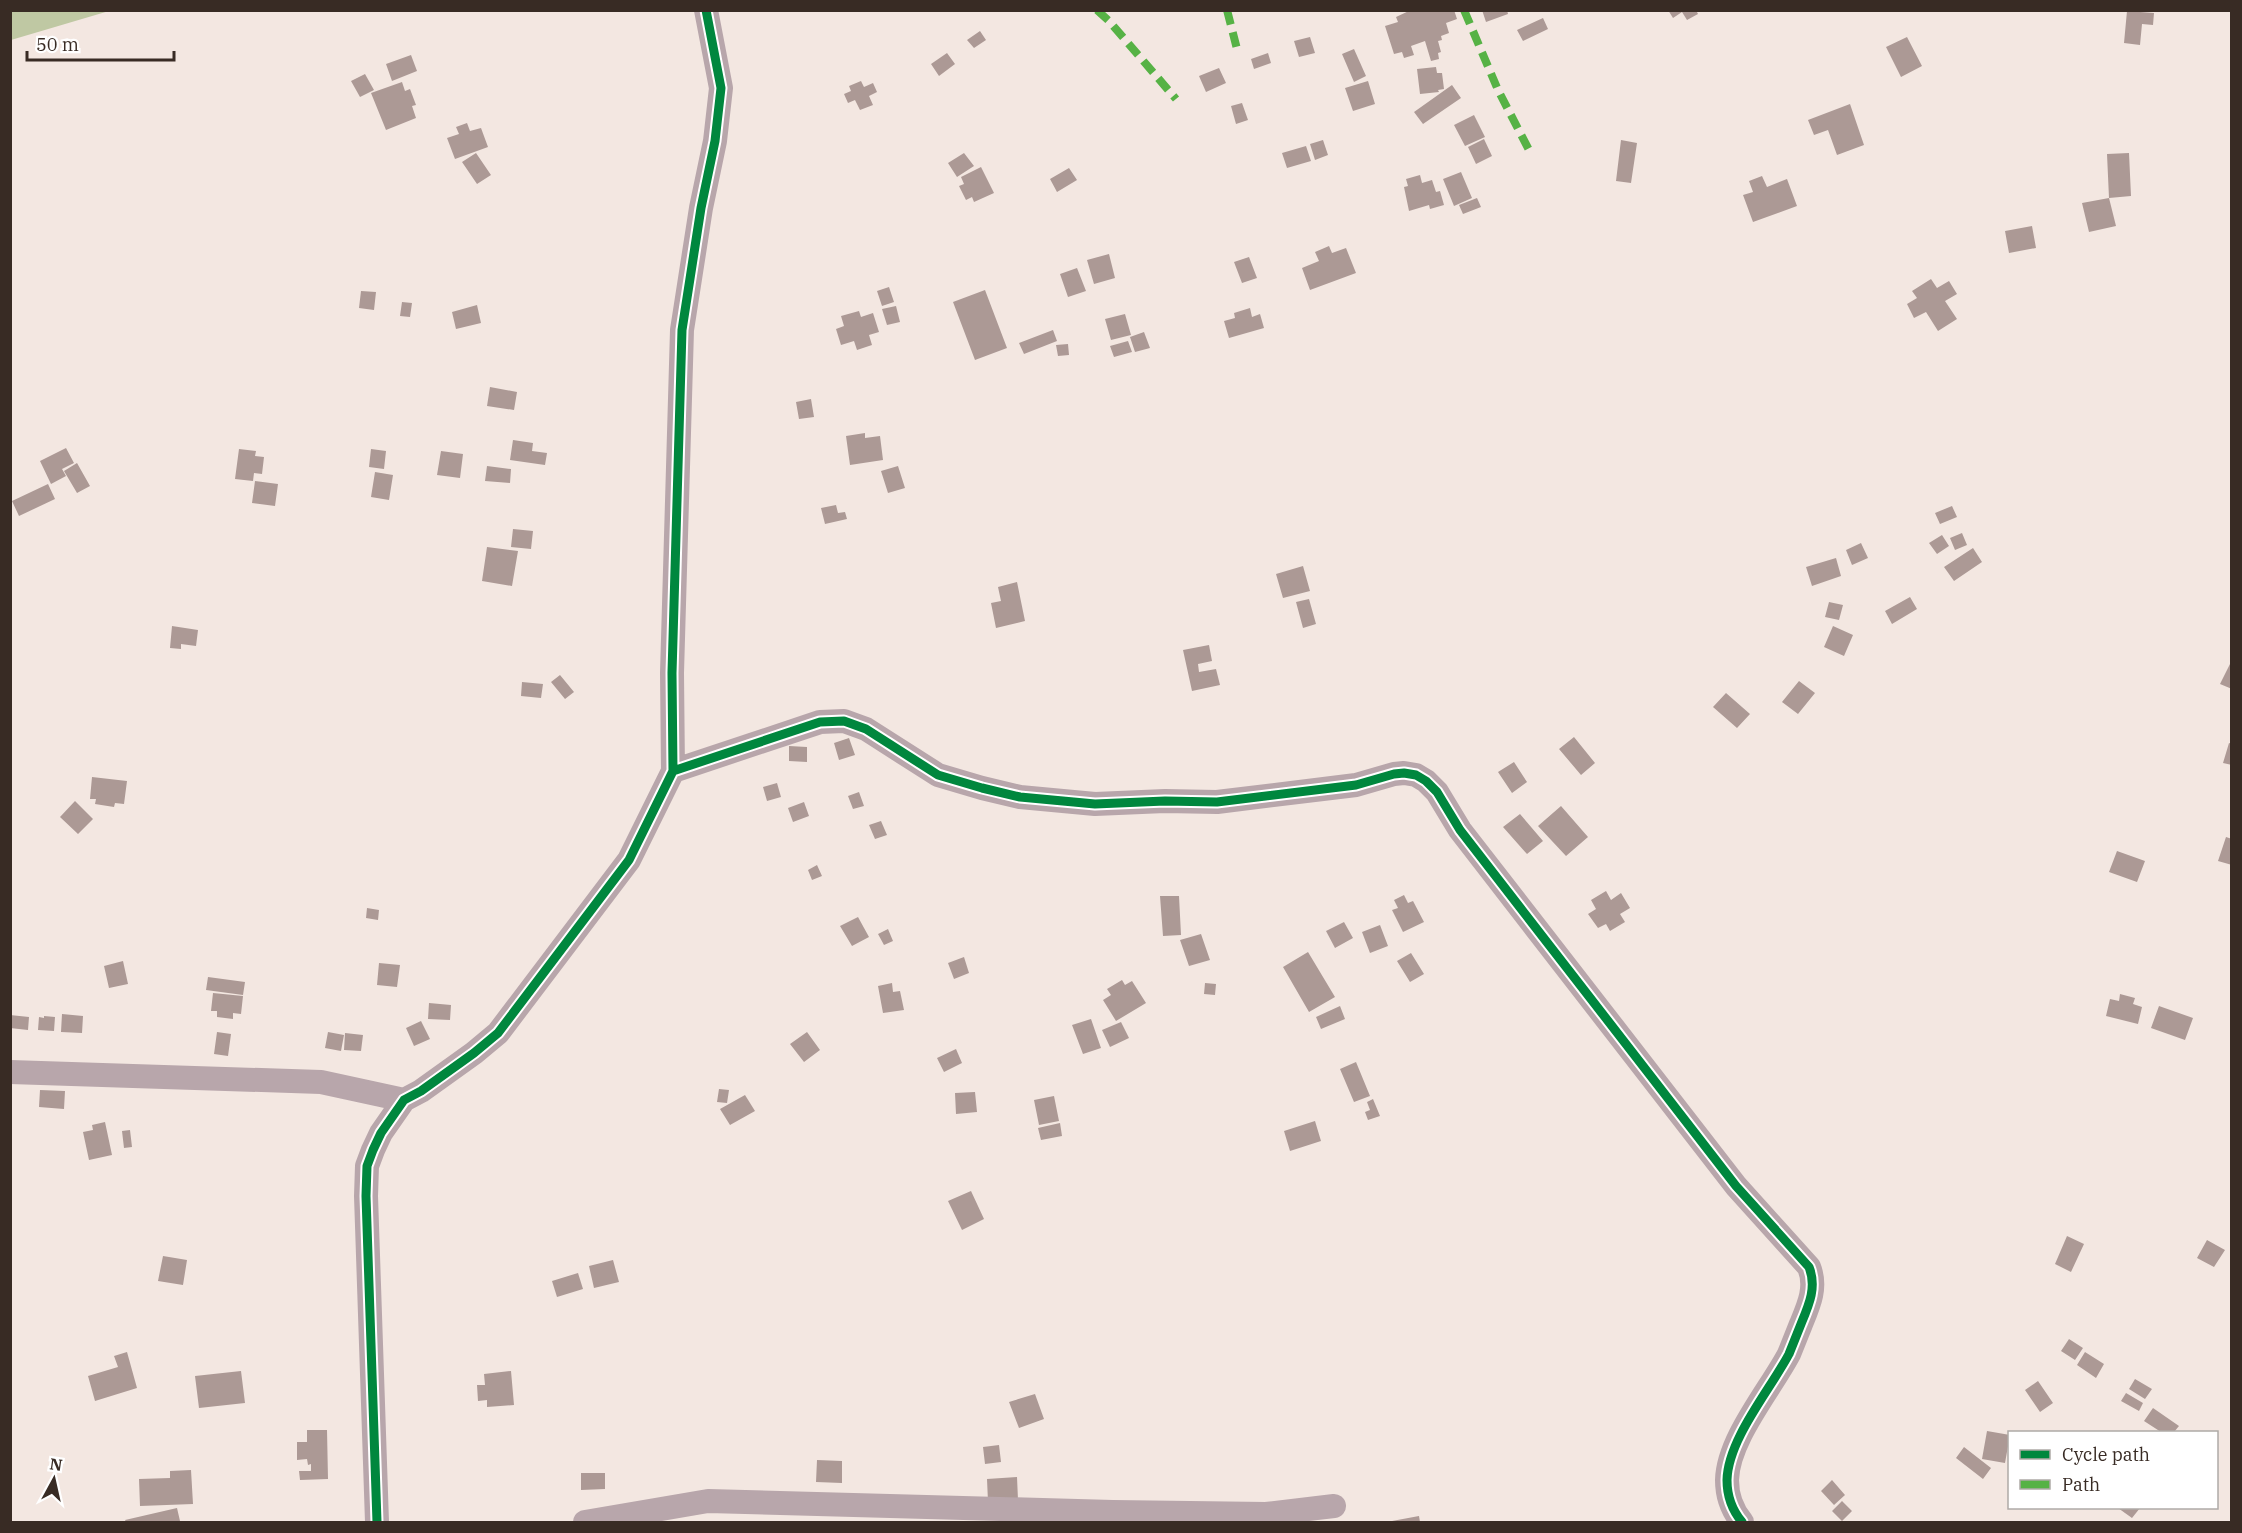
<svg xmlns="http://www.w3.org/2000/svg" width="2242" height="1533" viewBox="0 0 2242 1533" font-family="'IBM Plex Serif',serif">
  <rect width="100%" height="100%" fill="#f3e7e1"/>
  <path fill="#bfc8a3" d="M11,10H109V11L11,40Z"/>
  <path fill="#ac9995" d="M1411,10H1454L1457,19L1446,23L1449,33L1441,36L1442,40L1438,41L1441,52L1438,53L1439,59L1431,61L1425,41L1411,46L1414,55L1404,58L1402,52L1394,54L1385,26L1398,22L1396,17Z
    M1482,10H1507L1508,14L1486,22Z
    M1668,10H1696L1698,14L1687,20L1682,12L1673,18Z
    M2127,11L2154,13L2153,25L2142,24L2140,45L2124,43Z
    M1543,18L1548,29L1523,41L1517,30Z
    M980,31L986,40L974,48L967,40Z
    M1310,37L1315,53L1299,57L1294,41Z
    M1907,37L1922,66L1901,77L1886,47Z
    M1354,49L1366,76L1354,82L1342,54Z
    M947,53L955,64L939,76L931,64Z
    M1268,53L1271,63L1254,69L1251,59Z
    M411,55L417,71L392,81L386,64Z
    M1436,67L1437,73H1442L1444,89L1438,90L1439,92L1420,94L1417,69Z
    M1219,68L1226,83L1206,92L1199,76Z
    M365,74L374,90L360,97L351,81Z
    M861,81L864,87L873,83L877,92L869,96L873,105L860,110L855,100L848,103L844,94L851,91L849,86Z
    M1368,81L1375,104L1353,111L1345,88Z
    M402,82L405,91L410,89L416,105L412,106L416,118L386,130L371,93Z
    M1452,85L1461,98L1423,124L1414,112Z
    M1242,103L1248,120L1236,124L1231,106Z
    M1850,104L1864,145L1837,155L1828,130L1814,135L1808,120Z
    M1474,115L1485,137L1465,146L1454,125Z
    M467,123L470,131L481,128L488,147L455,159L447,138L459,134L456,127Z
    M1484,139L1492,156L1476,164L1468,147Z
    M1323,140L1328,155L1315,160L1310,144Z
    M1621,140L1637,143L1631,183L1616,181Z
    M1306,146L1311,161L1287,168L1282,153Z
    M476,153L491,175L477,184L462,162Z
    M964,153L974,166L957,177L948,163Z
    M2129,153L2131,196L2109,198L2107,154Z
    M981,167L994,193L974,202L972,197L966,200L959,186L964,184L961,177Z
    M1069,168L1077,180L1057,192L1050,179Z
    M1461,172L1472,198L1454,206L1443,179Z
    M1420,175L1422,183L1432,180L1436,192L1440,191L1444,205L1430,209L1429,205L1409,211L1404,187L1408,186L1406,179Z
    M1762,176L1767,187L1787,179L1797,206L1753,222L1743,195L1753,192L1749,181Z
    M1477,198L1481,207L1463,214L1459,205Z
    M2109,198L2116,226L2089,232L2082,203Z
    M2032,226L2036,248L2009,253L2005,231Z
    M1329,246L1332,253L1346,248L1356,273L1310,290L1302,268L1319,261L1315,252Z
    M1109,254L1115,278L1094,284L1087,260Z
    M1249,257L1257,278L1242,283L1234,262Z
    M1077,268L1086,291L1068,297L1060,274Z
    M1931,279L1937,288L1949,281L1957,294L1945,301L1957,319L1938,331L1926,312L1914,318L1907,304L1917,298L1912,291Z
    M889,287L894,302L882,306L877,291Z
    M985,290L1007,348L975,360L953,302Z
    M361,291L376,292L374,310L359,308Z
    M402,302L412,303L410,317L400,316Z
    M477,305L481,323L456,329L452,312Z
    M896,306L900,322L887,325L882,309Z
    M1250,308L1252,317L1260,314L1264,328L1229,338L1224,321L1235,318L1234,313Z
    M859,311L861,317L873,313L879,332L869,335L872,345L857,350L854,341L841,345L836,329L844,326L841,316Z
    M1125,314L1131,335L1111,340L1105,319Z
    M1053,330L1057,341L1024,354L1019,343Z
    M1144,332L1150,348L1135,352L1130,337Z
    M1128,341L1132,352L1114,357L1110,346Z
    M1068,344L1069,355L1058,356L1056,345Z
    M490,387L517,392L514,410L487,406Z
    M811,399L814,417L799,419L796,402Z
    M865,433V438L880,436L883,460L850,465L846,436Z
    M513,440L533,443L532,451L547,453L545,465L510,460Z
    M66,448L74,463L62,469L66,476L51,484L40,461Z
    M239,449L256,451L255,456L264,457L262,474L254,473L253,481L235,479Z
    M371,449L386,451L384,469L369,467Z
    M441,451L463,454L460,478L437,475Z
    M77,463L90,486L77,493L64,471Z
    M487,466L511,469L510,483L485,481Z
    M898,466L905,488L888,493L881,471Z
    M375,472L393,475L389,500L371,497Z
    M255,481L278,484L275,506L252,503Z
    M48,484L55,499L19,516L12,501Z
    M836,505L838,513L845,512L847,519L825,524L821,508Z
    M1952,506L1957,517L1940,524L1935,513Z
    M513,529L533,531L531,549L511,547Z
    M1962,533L1967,545L1955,550L1950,538Z
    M1942,535L1949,546L1937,554L1929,543Z
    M1861,543L1868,558L1852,565L1846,550Z
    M487,547L518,551L512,586L482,581Z
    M1973,548L1982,562L1954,581L1944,567Z
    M1836,558L1841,576L1812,586L1806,567Z
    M1303,566L1310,591L1283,598L1276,574Z
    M1017,582L1025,621L996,628L991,603L1001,601L998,587Z
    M1910,597L1917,609L1892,624L1885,611Z
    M1309,599L1316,624L1303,628L1296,602Z
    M1829,602L1843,605L1839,620L1825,617Z
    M172,626L198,630L196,646L181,644V649L170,648Z
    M1833,626L1853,635L1844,656L1824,647Z
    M1209,645L1212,661L1198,664L1199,672L1216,669L1220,685L1192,691L1183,650Z
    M2232,660V689L2220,684Z
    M560,675L574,692L565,699L551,682Z
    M1799,681L1815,693L1798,714L1782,702Z
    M522,682L543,684L541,698L521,696Z
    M1726,693L1750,714L1737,728L1713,707Z
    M1574,737L1595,763L1581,775L1559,749Z
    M849,738L855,755L839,760L834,743Z
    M2229,743L2232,744V765L2223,763Z
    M789,746L807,747V762L789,761Z
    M1514,762L1527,782L1512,793L1498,772Z
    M92,777L127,781L124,804L115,803L114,807L95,804L96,799H90Z
    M777,783L781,797L767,801L763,787Z
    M859,792L864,806L853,809L848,796Z
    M75,801L93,819L78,834L60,817Z
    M804,802L809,816L793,822L788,808Z
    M1561,806L1588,837L1566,856L1538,826Z
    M1520,814L1543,841L1527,854L1503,827Z
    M881,821L887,835L875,839L869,825Z
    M2226,837L2232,839V865L2218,861Z
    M2117,851L2145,861L2137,882L2109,872Z
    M817,865L822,876L812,880L808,870Z
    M1606,891L1611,900L1621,893L1630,908L1620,914L1625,922L1610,931L1606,924L1598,928L1588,914L1596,909L1591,900Z
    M1404,895L1408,903L1413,901L1424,922L1403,932L1392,910L1398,908L1394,900Z
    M1160,896H1179L1181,935L1163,936Z
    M367,908L379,910L378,920L366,918Z
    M858,917L869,937L852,946L840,926Z
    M1344,922L1353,938L1335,948L1326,931Z
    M1380,925L1388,946L1370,953L1362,932Z
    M888,929L893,941L884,945L878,934Z
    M1201,934L1210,960L1189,966L1180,940Z
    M1308,952L1335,997L1309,1012L1283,967Z
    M1411,953L1424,974L1410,982L1397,961Z
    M964,957L969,973L954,979L948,963Z
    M123,961L128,984L109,988L104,966Z
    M379,963L400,965L397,987L377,985Z
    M208,977L245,982L243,995L206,990Z
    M1122,980L1125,985L1132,981L1146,1003L1116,1021L1103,1000L1111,995L1107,989Z
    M892,983L893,992L900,991L904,1010L883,1013L878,986Z
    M1205,983L1216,984L1215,995L1204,994Z
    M213,993L243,996L241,1014L233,1013V1019L217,1017V1011H211Z
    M2120,994L2135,998L2133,1004L2142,1007L2138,1024L2106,1016L2110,999L2119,1001Z
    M429,1003L451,1005L450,1020L428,1019Z
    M1340,1006L1345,1019L1321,1029L1316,1017Z
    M2159,1006L2193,1018L2185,1040L2151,1028Z
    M62,1014L83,1016L82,1033L61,1032Z
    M10,1015L29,1017L28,1030L10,1028Z
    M44,1016L55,1017L54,1031L38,1030L39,1017L44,1018Z
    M1091,1019L1101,1048L1083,1054L1072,1025Z
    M421,1021L430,1039L414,1046L406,1028Z
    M1121,1022L1129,1038L1110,1047L1102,1030Z
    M217,1032L231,1034L228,1056L214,1054Z
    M328,1032L344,1035L341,1051L325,1048Z
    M807,1032L820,1050L804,1062L790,1044Z
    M345,1033L363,1035L361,1051L344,1050Z
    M956,1049L962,1063L944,1072L937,1058Z
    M1356,1062L1370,1096L1354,1102L1340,1069Z
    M719,1089L729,1090L727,1103L717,1102Z
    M40,1090L65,1091L64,1109L39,1107Z
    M975,1092L977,1112L956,1114L955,1093Z
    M745,1095L755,1111L730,1125L720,1109Z
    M1054,1096L1059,1121L1039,1125L1034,1100Z
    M1373,1099L1380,1116L1368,1120L1365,1112L1370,1110L1367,1102Z
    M1315,1121L1321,1141L1290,1151L1284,1131Z
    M105,1122L112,1155L89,1160L83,1132L93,1130L92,1125Z
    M1060,1123L1062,1136L1041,1140L1038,1128Z
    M130,1130L132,1147L124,1148L122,1131Z
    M971,1191L984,1219L962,1230L948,1201Z
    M2067,1236L2084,1244L2071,1272L2055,1264Z
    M2207,1240L2225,1250L2214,1267L2197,1258Z
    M163,1256L187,1260L183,1285L158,1281Z
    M613,1260L619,1282L594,1288L589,1266Z
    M578,1273L583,1289L557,1297L552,1281Z
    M2069,1339L2083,1348L2075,1360L2061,1351Z
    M127,1352L137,1388L95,1401L88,1376L118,1367L114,1356Z
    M2085,1352L2104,1364L2096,1378L2077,1365Z
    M241,1371L245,1403L199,1408L195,1376Z
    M511,1371L514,1405L487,1407V1400L478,1401L477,1385H485L484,1374Z
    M2135,1379L2152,1389L2145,1399L2129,1389Z
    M2038,1381L2053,1403L2040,1412L2025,1390Z
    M2126,1393L2143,1403L2139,1411L2121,1401Z
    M1035,1394L1044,1419L1019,1428L1009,1402Z
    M2153,1408L2179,1426L2174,1432H2161L2144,1421Z
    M307,1430H327L328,1479L300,1480L299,1471H311V1464L308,1465L307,1459L297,1460V1442H307Z
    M1987,1431L2010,1435L2005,1463L1982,1459Z
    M999,1445L1001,1462L985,1464L983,1447Z
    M1964,1447L1991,1468L1983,1479L1956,1458Z
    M817,1460L842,1461V1483L816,1482Z
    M191,1470L193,1504L140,1506L139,1479L170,1478V1471Z
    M581,1473H605V1489L581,1490Z
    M1017,1477L1018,1500L988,1502L987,1479Z
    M1832,1480L1845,1495L1834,1505L1821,1491Z
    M1842,1501L1852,1511L1842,1521L1832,1511Z
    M177,1508L180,1521L126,1522L125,1520Z
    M2118,1508H2140L2132,1518Z
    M1419,1516L1420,1522H1392V1521Z"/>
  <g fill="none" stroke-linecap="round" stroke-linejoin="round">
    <path stroke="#b8a6ab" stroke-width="24" d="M673,771L820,722L844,721L866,729L938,775L982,788L1020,797L1095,804L1165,801L1217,802L1356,785L1394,774L1404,773L1416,775L1426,781L1437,792L1460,830L1736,1186L1809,1267C1817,1287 1809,1305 1801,1324C1797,1334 1793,1344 1789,1354C1770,1390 1728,1439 1727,1480C1727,1496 1732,1510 1742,1522
      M10,1072L321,1082L404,1100
      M377,1522L366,1196L367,1166L373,1150L381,1133L404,1100L421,1091L474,1053L498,1033L629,860L673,771L672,673L682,330L701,208L715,141L721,88L706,10
      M585,1522L708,1501L1113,1512L1266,1514L1334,1506"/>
    <path stroke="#56b245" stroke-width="8" stroke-dasharray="15 8" stroke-linecap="butt" d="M1097,10L1109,21L1176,99
      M1227,10L1238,53
      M1464,10L1498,90L1529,150"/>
    <g stroke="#fff" stroke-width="13">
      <path id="cycleway" d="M673,771L820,722L844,721L866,729L938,775L982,788L1020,797L1095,804L1165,801L1217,802L1356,785L1394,774L1404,773L1416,775L1426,781L1437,792L1460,830L1736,1186L1809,1267C1817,1287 1809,1305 1801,1324C1797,1334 1793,1344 1789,1354C1770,1390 1728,1439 1727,1480C1727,1496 1732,1510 1742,1522
        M377,1522L366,1196L367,1166L373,1150L381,1133L404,1100L421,1091L474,1053L498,1033L629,860L673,771L672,673L682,330L701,208L715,141L721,88L706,10"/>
    </g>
    <use href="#cycleway" stroke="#00873e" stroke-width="9"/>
  </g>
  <rect width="2242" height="1533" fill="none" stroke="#382b24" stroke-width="24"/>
  <rect x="2008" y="1431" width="210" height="78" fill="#ffffff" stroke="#afaaa7" stroke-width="1.5"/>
  <rect x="2020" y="1450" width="30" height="9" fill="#00873e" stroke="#afaaa7" stroke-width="1.5"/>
  <text x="2062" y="1461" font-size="18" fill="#382b24">Cycle path</text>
  <rect x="2020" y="1480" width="30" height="9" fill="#56b245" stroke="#afaaa7" stroke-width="1.5"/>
  <text x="2062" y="1491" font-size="18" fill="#382b24">Path</text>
  <g transform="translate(54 1479) rotate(8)" stroke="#ffffff" stroke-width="4.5" paint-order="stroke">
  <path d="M0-4.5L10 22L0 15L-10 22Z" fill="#382b24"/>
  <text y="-9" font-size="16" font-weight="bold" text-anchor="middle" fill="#382b24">N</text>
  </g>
  <path d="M27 51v9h147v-9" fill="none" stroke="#382b24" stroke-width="3"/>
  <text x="36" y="51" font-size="18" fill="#382b24" stroke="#ffffff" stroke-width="4.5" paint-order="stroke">50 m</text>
</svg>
